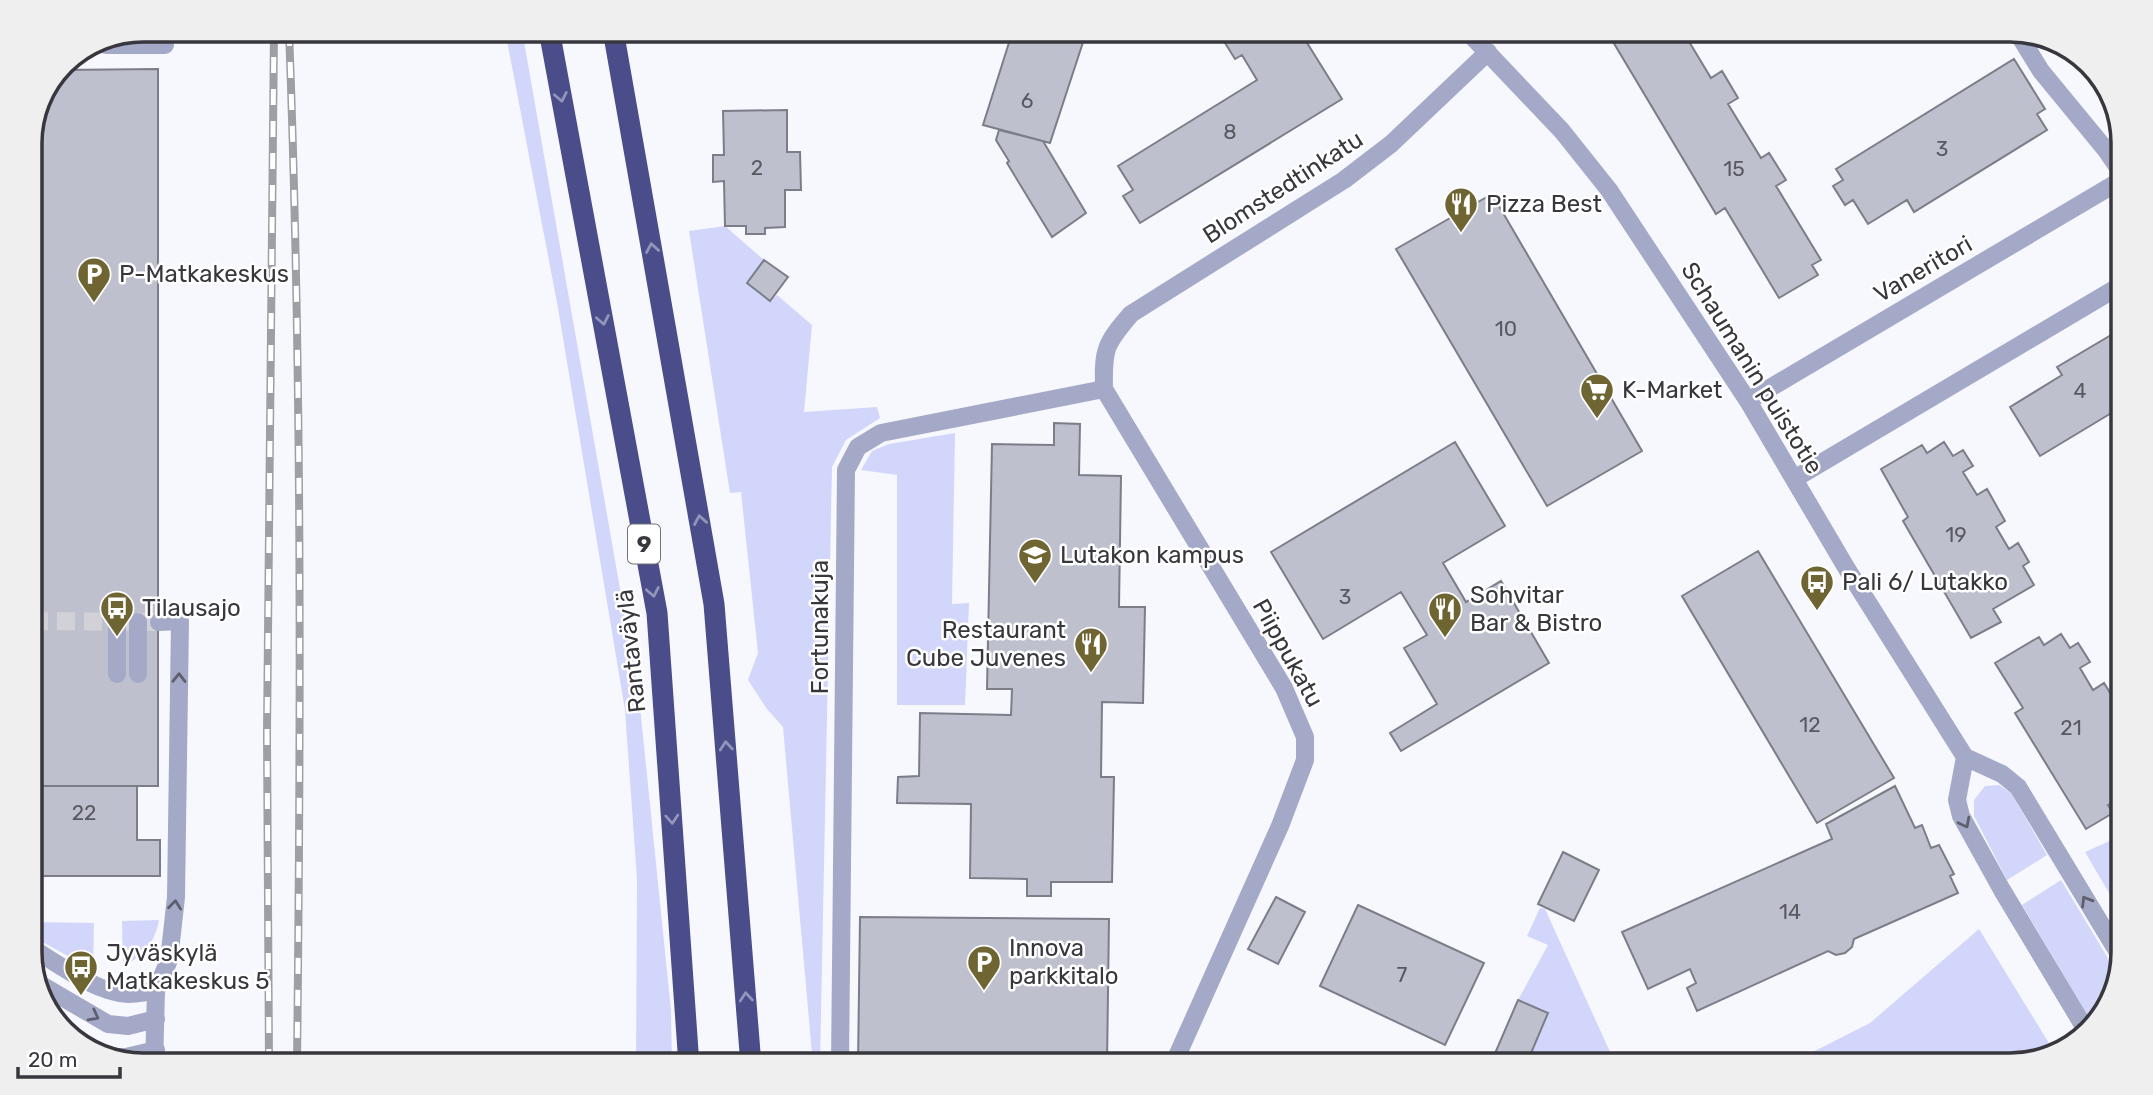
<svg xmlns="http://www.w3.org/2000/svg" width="2153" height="1095" viewBox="0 0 2153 1095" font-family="Rubik,sans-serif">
  <rect width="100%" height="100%" fill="#f7f8fe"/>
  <path fill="#d2d6fa" d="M505,30H522L639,697L671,1010L672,1065H636L637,879L625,710L558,308Z
    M725,226L764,260L747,283L770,301L777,295L812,325L804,412L877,407L880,418L846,440L832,467L820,1065H813L783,727L767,709L748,680L758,653L741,492L730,493L689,231Z
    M955,433L952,604L969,603L965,705H897V475L861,470L872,451L889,444Z
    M1999,785L2011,793L2047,855L2007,880L1974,816V800L1985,786Z
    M2123,835V917L2085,852Z
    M2061,880L2118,975L2111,1002L2092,1023L2022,905Z
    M1540,908L1545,909L1616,1065H1526L1548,1013L1518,1000L1548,945L1527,936Z
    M159,920C155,943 143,955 123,967L122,921Z
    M30,922L94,923L93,970L30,935Z
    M1979,929L2055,1053L2010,1065H1787L1870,1023Z"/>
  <path fill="#bec0ce" stroke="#7b7d89" stroke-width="2" d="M1013,30H1087L1050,143L983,125Z
    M1217,30H1299L1342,99L1140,223L1123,196L1133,190L1118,166L1257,80L1242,55L1235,59Z
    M1618,30H1682L1711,78L1722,71L1738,98L1728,104L1761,158L1769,153L1786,180L1776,186L1821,260L1812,265L1818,275L1779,298L1725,208L1716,214L1609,35Z
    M2014,59L2045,109L2037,114L2047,130L1914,212L1907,200L1868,224L1853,200L1845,205L1833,186L1843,180L1836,169Z
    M158,69V786H30V136L60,70Z
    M787,110V152H800L801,190H785V227L765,228V234H746V226H725L724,181L713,182V155H724L723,111Z
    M999,130L1043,141L1086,213L1052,237L1007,163L1009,161L996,140Z
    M1492,194L1642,451L1547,506L1396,249Z
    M764,260L788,277L770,301L747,283Z
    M2123,328V406L2040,456L2010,407L2062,375L2057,367Z
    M1054,423L1080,424L1079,475L1121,476L1119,607H1145L1143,703L1102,702L1101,777H1114L1112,882H1051V896H1027V879L970,878L971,804L897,803L898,777L919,776L920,713L1011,715L1012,689H987L992,444L1054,445Z
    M1455,442L1505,526L1443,563L1466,602L1501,581L1549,663L1401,751L1390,733L1437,704L1404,648L1427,635L1401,592L1323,639L1271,552Z
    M1944,442L1953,456L1963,450L1973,466L1963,472L1977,495L1987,489L2005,521L1996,527L2009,549L2018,543L2029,562L2023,566L2034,585L1993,609L2001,622L1971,638L1903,521L1908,517L1881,469L1922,445L1927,453Z
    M1758,551L1894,778L1817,823L1682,596Z
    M2061,634L2070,648L2078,643L2090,662L2080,668L2093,690L2104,683L2123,714L2113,720L2123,736V796L2108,805L2113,813L2086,829L2015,713L2023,708L1995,663L2039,637L2044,645Z
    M30,786H137V840H160V876H30Z
    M1895,786L1915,828L1922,825L1931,848L1939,845L1954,874L1950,876L1958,893L1854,939L1852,947L1845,953L1836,955L1828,951L1697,1011L1687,988L1696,983L1690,969L1648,989L1622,932L1832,839L1826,824Z
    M1563,852L1599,870L1574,921L1538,904Z
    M1276,897L1305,912L1278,964L1248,949Z
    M1358,905L1484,963L1445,1045L1320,986Z
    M860,917L1109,919L1107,1065H858Z
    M1518,1000L1548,1013L1526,1065H1490Z"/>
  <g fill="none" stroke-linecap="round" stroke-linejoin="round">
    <path stroke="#d1d1d7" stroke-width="18" stroke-dasharray="18 9" stroke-linecap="butt" d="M30,621L159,622"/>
    <path stroke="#a5a9c8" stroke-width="18" d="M1466,30L1562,131L1609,190L1748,401L1847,569L1965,757L2002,774L2018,787L2122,959
      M2017,32L2041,71L2106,150
      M106,45H165
      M2123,141L2106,150L2123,175
      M1748,401L2123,179
      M1794,479L2123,284
      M117,674V622
      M138,674V622
      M1965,757L1957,800L1961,816L2002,890L2086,1030
      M30,947C57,963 96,993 128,994C137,994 147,992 156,991
      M38,983L108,1024L128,1026L156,1019
      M73,1036L108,1057H126L156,1050
      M154,1065L156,991L169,960L176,897L180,621L159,622
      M840,1065L846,470L858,447L881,433L1104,389
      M1173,1065L1280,826L1305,760V737L1284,688L1104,389C1103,349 1105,344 1131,314L1344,180L1391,144L1488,52"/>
    <path stroke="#4b4d8b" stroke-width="21" d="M549,30L657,613L689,1065
      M613,30L714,604L751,1065"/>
    <g stroke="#9e9fa5" stroke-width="8">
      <path id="rail" d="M289,30C302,375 301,720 297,1065
        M269,1065L267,734L274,30"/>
    </g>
    <use href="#rail" stroke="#fff" stroke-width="5" stroke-dasharray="16" stroke-linecap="butt"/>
  </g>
  <defs><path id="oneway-chevron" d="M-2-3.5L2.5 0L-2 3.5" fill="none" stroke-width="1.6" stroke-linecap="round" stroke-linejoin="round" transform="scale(1.75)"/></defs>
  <g stroke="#9394b9">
    <use href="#oneway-chevron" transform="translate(561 97) rotate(79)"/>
    <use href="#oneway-chevron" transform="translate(652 248) rotate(-100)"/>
    <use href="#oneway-chevron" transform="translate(603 320) rotate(79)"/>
    <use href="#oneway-chevron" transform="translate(700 520) rotate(-100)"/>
    <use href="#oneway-chevron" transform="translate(653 592) rotate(79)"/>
    <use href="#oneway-chevron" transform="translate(726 746) rotate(-95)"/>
    <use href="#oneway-chevron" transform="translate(672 819) rotate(86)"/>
    <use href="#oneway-chevron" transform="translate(746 997) rotate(-95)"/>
  </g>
  <g stroke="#5e5f6e">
    <use href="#oneway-chevron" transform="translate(179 678) rotate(-89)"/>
    <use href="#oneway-chevron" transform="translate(1965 823) rotate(63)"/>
    <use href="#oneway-chevron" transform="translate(2086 901) rotate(-121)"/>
    <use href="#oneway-chevron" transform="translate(175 905) rotate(-84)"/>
    <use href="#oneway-chevron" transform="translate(94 1016) rotate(28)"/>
  </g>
  <defs>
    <g id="restaurant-pin" transform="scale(1.75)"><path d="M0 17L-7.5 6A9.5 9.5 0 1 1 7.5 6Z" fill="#6e6532" stroke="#fff"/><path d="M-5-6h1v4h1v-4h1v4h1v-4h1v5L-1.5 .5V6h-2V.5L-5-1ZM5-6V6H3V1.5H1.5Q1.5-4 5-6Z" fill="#fff"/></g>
    <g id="parking-pin" transform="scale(1.75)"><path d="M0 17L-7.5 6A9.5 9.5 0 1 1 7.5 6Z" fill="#6e6532" stroke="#fff"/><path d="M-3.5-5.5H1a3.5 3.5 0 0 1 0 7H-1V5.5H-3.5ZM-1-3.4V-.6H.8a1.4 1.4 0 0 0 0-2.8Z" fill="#fff"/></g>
    <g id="supermarket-pin" transform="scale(1.75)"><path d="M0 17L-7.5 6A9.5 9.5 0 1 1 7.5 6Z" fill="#6e6532" stroke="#fff"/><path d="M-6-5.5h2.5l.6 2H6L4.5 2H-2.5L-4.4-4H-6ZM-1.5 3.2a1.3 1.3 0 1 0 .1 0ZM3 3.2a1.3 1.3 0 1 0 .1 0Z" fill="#fff"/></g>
    <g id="university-pin" transform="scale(1.75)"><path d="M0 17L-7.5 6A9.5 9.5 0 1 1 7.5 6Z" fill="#6e6532" stroke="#fff"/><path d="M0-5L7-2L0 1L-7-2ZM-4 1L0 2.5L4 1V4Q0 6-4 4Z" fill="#fff"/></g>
    <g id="bus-pin" transform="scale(1.75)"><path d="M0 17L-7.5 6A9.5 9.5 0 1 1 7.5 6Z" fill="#6e6532" stroke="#fff"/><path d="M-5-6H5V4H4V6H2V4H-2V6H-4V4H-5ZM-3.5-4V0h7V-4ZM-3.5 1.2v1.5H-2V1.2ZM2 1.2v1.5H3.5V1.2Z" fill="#fff"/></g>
  </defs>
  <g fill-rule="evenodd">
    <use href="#restaurant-pin" x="1461" y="204"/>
    <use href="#parking-pin" x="94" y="274"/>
    <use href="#supermarket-pin" x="1597" y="390"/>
    <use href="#university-pin" x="1035" y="555"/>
    <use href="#bus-pin" x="1817" y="582"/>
    <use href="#bus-pin" x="117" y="608"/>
    <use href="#restaurant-pin" x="1445" y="609"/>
    <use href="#restaurant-pin" x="1091" y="644"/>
    <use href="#parking-pin" x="984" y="962"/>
    <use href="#bus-pin" x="81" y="967"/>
  </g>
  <g text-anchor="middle" stroke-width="5" stroke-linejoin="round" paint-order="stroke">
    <g font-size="21" fill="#595961">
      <text x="1027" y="108">6</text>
      <text x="1230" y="139">8</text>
      <text x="1942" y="156">3</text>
      <text x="757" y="175">2</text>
      <text x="1734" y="176">15</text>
      <text x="1506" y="336">10</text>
      <text x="2080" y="398">4</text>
      <text x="1956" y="542">19</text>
      <text x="1345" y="604">3</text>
      <text x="1810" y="732">12</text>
      <text x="2071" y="735">21</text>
      <text x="84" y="820">22</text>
      <text x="1790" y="919">14</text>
      <text x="1402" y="982">7</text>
    </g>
    <rect fill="#fff" stroke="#737377" stroke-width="2" x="628" y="524.5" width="32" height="39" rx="5"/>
    <g font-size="23" font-weight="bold" fill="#37373d">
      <text x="644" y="552">9</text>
    </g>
    <g font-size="24" fill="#37373d" stroke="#fff">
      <text transform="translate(1283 187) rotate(-33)" y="8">Blomstedtinkatu</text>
      <text transform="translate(1923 269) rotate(-30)" y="8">Vaneritori</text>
      <text transform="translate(1752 368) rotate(58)" y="8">Schaumanin puistotie</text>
      <text transform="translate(820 627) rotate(-90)" y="8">Fortunakuja</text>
      <text transform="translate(631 651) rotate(-96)" y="8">Rantaväylä</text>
      <text transform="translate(1288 653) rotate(61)" y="8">Piippukatu</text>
    </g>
    <g font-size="24" fill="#37373d" stroke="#fff" text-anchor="start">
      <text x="1486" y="212">Pizza Best</text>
      <text x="119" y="282">P-Matkakeskus</text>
      <text x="1622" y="398">K-Market</text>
      <text x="1060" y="563">Lutakon kampus</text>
      <text x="1842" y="590">Pali 6/ Lutakko</text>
      <text x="1470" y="603">Sohvitar<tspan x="1470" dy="28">Bar &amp; Bistro</tspan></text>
      <text x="142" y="616">Tilausajo</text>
      <text x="1066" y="638" text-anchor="end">Restaurant<tspan x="1066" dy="28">Cube Juvenes</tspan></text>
      <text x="1009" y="956">Innova<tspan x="1009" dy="28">parkkitalo</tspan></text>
      <text x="106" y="961">Jyväskylä<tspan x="106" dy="28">Matkakeskus 5</tspan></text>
    </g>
  </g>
  <path d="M0 0H2153V1095H0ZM143 42H2010A101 101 0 0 1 2111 143V952A101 101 0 0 1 2010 1053H143A101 101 0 0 1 42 952V143A101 101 0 0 1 143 42Z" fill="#efefef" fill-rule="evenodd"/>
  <path fill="none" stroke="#37373d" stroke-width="3.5" d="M143 42H2010A101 101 0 0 1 2111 143V952A101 101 0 0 1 2010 1053H143A101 101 0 0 1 42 952V143A101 101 0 0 1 143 42Z"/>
  <path d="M18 1067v10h102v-10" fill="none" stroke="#37373d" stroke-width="3.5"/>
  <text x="28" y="1067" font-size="21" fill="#37373d" stroke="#ffffff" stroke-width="5" paint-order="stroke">20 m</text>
</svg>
